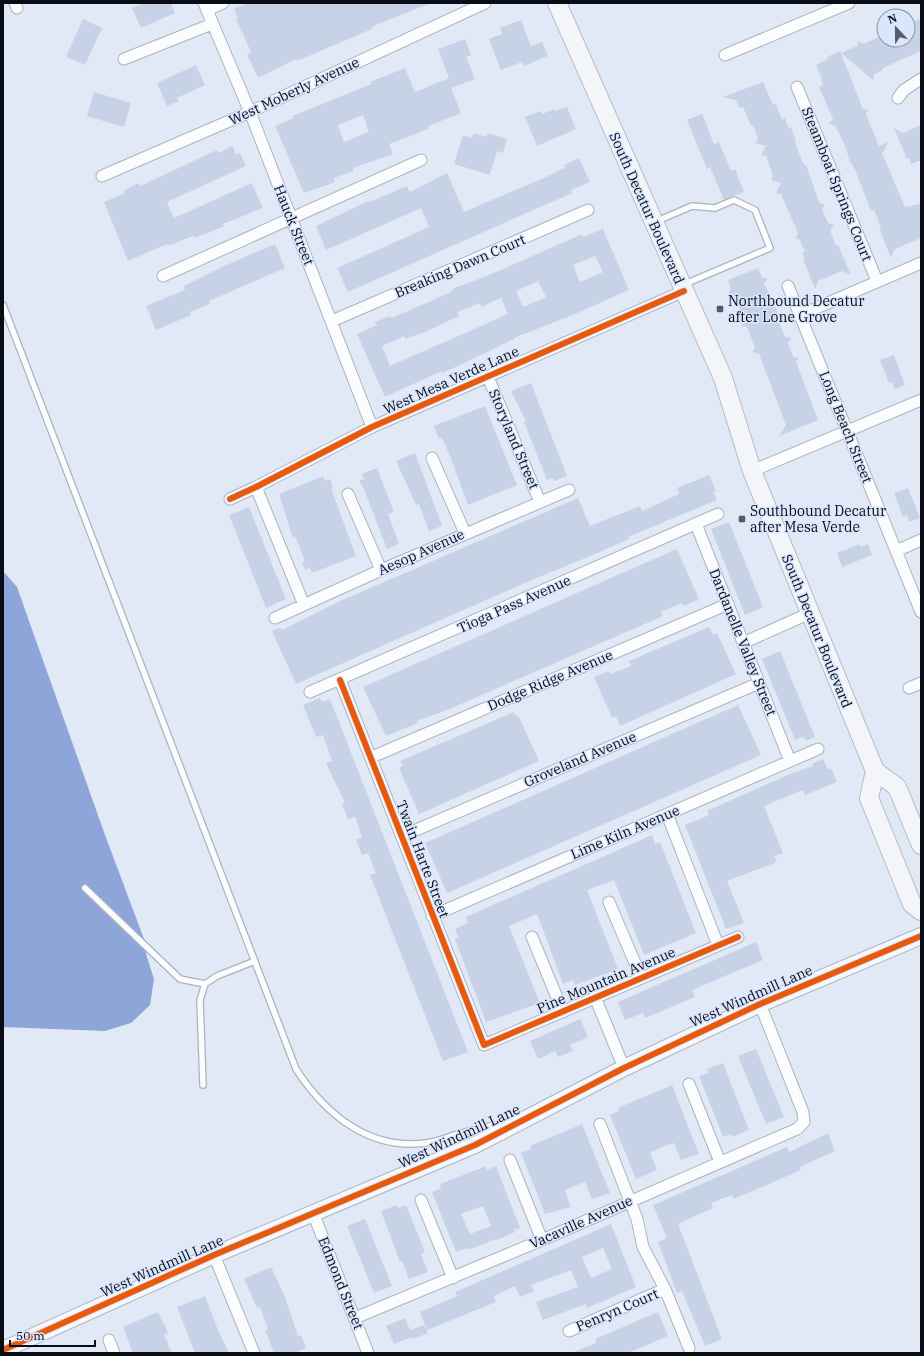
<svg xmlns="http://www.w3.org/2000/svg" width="924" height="1356" viewBox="0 0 924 1356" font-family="'IBM Plex Serif',serif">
  <rect width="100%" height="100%" fill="#e2e9f6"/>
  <path fill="#8da5d9" d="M3,571L17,587L105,835L144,939L146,954L154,979L150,1005L131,1023L105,1031L3,1027Z"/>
  <path fill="#c8d2e6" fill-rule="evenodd" d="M143,3H171L175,13L141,28L132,8Z
    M248,3H431L371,27L372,29L297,61L296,59L258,78L247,54L251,52L236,19L238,18L234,9Z
    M83,19L102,28L85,65L66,57Z
    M921,19V51L883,68V70L874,74L873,80L841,53L857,46L859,41L863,44L884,35V40H908V24Z
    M521,20L531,46L542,42L548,56L524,66L522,62L501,70L489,39L502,34L500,28Z
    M465,39L471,55L466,57L475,79L451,88L461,113L428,126L429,128L421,132L389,144L393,154L353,168L354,171L334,178L335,182L304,193L275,126L294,118L293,116L371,84L370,82L405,68L415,92L449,78L438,49ZM363,115L369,132L344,142L338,125Z
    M840,51L863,109L868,110L866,114L879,146L889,142L882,153L905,207L921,204V238L895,249L891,258L879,228L881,227L874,210L871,211L856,172L852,164L850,163L846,148L835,125L829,124L833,119L819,87L823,85L821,80L822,79L816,65L828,59L827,57Z
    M196,65L205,85L177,98L179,101L167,106L157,83Z
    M763,82L773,105L776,104L782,120L785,118L788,127L791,128L796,141L795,143L804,165H806L818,199L820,203L825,205L822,209L828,223L835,225L830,230L836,246L838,245L851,275L842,271L825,278L818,281L815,289L803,259H805L802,253L805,252L800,240L795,238L798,234L795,226L781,194L776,193L781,183L771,180L773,176L766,156L761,155L766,146L755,143L758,138L753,125L751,126L743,107L739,108L736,100L723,97Z
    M94,92L131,103L124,127L87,116Z
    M567,107L576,129L537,146L525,117L541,111L542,114L554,109L556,111Z
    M702,114L714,144L719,142L731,171L735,169L744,192L724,200L710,167L707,169L687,120Z
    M921,125V160L911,164L909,158L907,159L894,128L903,133Z
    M474,133L487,137L488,133L507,139L503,153L497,151L490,175L454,164L463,135L472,138Z
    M233,146L236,155L240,153L246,166L167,202L174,218L252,183L263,208L223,224L224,226L208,233L194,238L193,236L168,246L167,244L128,261L104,202L125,193L124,190L139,183L140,186L217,150L218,153Z
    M579,158L590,182L571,190L572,193L348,292L337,268L429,227L421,208L326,250L316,226L368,201L369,202L407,186L410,192L447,173L464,212L546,177L565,168L564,165Z
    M603,229L629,290L575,314L514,338V339L458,366L442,373V371L385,397L357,334L377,325L375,322L390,316L391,318L415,308L453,291L452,289L487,276L582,234L583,237ZM595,256L603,272L580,282L573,265ZM538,281L546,297L523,307L516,291ZM501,298L508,314L390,366L382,346L404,336L405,339L425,332L459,316L457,312L480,303L481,307Z
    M275,244L285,268L209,301L210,304L190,312L191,315L156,330L146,306L185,290L184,286L222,267Z
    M758,268L762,277L768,279L764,283L778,313L776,314L785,337L792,338L788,343L793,356L799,358L796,362L818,420L779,436L786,425L759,354L752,352L755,348L747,327L741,326L748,317L737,314L740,310L733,294L729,293L731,288L728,280Z
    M894,355L905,385L895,389L892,382L889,383L880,360Z
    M531,383L567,476L554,481L553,478L547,480L524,422L526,421L511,391Z
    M485,406L517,485L468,505L450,456L442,438L439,439L434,426Z
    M415,453L442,526L429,531L419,504L416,505L396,461Z
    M377,468L394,512L388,514L399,544L387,549L364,489L359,481L364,479L362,474Z
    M709,475L716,491L713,492L717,500L628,537L629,539L593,555L534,579L296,684L272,631L280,628L282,630L338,602L578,498L590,526L640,506L642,511L679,494L677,488Z
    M323,476L325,481L330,479L333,487L331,488L356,556L312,573L310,568L305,570L302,562L305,561L295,536L293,538L290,529L279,494Z
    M908,488L920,518L909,522L907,515L903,517L894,493Z
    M249,507L286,599L266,608L229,515Z
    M729,522L763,607L745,615L711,529Z
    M860,544L861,547L868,544L872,555L842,567L837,553Z
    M677,549L699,599L684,606L682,603L661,612L663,616L452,708L417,721L418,723L386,736L363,687Z
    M709,627L713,635L717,633L736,674L620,726L616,716L612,718L594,677L609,671L610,674L631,666L629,661Z
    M780,651L815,737L806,741L804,737L795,740L762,659Z
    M320,698L322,702L330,699L468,1052L443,1061L370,875L376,873L368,853L362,855L356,840L362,837L355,817L348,819L342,804L345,803L326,763L332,761L323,735L316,737L303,705Z
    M738,705L761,755L447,893L425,843Z
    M514,712L516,716L518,715L539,761L419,814L399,768L403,766L400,761Z
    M823,759L828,770L831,768L837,782L805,795L803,790L764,806L783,853L774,856L777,862L727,881L744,923L726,929L685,825L709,815L707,811L792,773L813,766L812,764Z
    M652,835L655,844L660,842L696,933L644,955L614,880L587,890L618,969L575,985L573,980L563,984L537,914L509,926L540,1003L486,1022L455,939L459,938L455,929L468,923L466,917Z
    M756,942L763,960L692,990L695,997L645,1018L643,1013L625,1020L618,1002Z
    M580,1019L588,1037L570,1045L573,1051L558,1057L555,1051L538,1059L530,1041Z
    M756,1049L784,1117L766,1124L738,1056Z
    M723,1063L749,1130L732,1137L731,1134L723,1137L699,1076L708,1073L707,1069Z
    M672,1085L699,1154L681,1160L674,1143L667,1145L650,1153L657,1170L636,1179L610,1115L619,1111L618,1108Z
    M582,1124L610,1193L592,1199L585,1182L565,1190L571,1207L545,1214L521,1153L531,1149L530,1146Z
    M828,1133L835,1151L800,1167L801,1170L734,1199L732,1195L711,1203L713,1208L678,1224L722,1339L705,1346L682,1291L677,1293L658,1242L667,1238L653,1205L787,1147L789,1152Z
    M486,1166L487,1170L496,1166L520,1228L514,1230L515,1232L497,1240L496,1239L468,1250L467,1248L456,1252L432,1192L441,1188L440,1184ZM483,1206L491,1226L470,1234L461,1214Z
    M397,1205L398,1208L406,1205L425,1252L421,1254L428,1272L409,1279L402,1261L400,1262L381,1211Z
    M365,1219L392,1286L374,1293L347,1226Z
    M611,1224L636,1287L587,1308L586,1304L543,1320L536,1302L578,1287L571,1270L531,1285L534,1291L520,1297L515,1286L494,1296L496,1302L427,1330L420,1312L457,1296L455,1292ZM603,1248L612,1269L591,1278L582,1257Z
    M271,1267L285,1297L298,1336L301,1335L306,1348L294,1353H274L265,1330L268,1329L260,1307L257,1308L244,1279Z
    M205,1296L218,1330L229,1353H195L177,1307Z
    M158,1312L168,1333L164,1335L172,1353H133L123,1327Z
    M658,1312L668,1336L628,1353H571L596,1343L595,1339Z
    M405,1318L410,1330L424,1325L428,1333L413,1339L412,1337L394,1344L386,1326Z"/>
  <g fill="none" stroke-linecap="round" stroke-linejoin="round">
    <g stroke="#adb3bc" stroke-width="8">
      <path id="lane" d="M657,221L692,206L715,208L734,200L755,210L770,248L685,284
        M3,305L296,1069C327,1117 373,1153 432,1142C442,1140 452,1135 462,1133C475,1129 490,1126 503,1123
        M85,888L180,979L205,984
        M203,1085L200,1000L205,984L217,976L255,961"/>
    </g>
    <g stroke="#adb3bc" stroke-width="13">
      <path id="street" d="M15,3L17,8
        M204,3L250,112L372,427
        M207,10L223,3
        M725,55L849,3
        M124,59L212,24
        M797,87L877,281
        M898,98L904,90L921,79
        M102,176L250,112L485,3
        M163,276L421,160
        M788,286L921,612
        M800,315L921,263
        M332,321L588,210
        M488,377L540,502
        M432,458L465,533
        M752,471L921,400
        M256,487L304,605
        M348,494L381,570
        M230,499L256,487L372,427L684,291
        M696,524L790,761
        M896,551L921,540
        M275,618L381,570L569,490
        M743,643L810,613
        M340,680L484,1045L738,937
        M909,688L921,683
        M310,692L718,514
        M372,757L728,604
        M667,814L718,945
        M402,836L759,683
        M609,902L641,977
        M432,916L818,749
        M532,937L563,1012
        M595,997L624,1068
        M689,1084L720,1162
        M600,1124L637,1219L643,1247L665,1289L689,1348
        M510,1160L542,1240
        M421,1200L453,1278
        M313,1213L368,1353
        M214,1255L254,1353
        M355,1318L542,1240L797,1129L804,1122L803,1112L760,1004
        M569,1331L665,1289
        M109,1340L114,1353"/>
    </g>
    <g stroke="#adb3bc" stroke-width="18">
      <path id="secondary" d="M3,1350L214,1255L475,1145L624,1068L760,1004L921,936"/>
    </g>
    <g stroke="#b5bbc5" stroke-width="20">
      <path id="primary" d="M557,3L723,378L752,471L875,771L897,787L921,845
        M875,771L869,798L912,904L921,911"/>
    </g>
    <use href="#lane" stroke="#fbfcfe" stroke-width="5.5"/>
    <use href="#street" stroke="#fbfcfe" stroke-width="11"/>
    <use href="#secondary" stroke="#f6f8fb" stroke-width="16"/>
    <use href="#primary" stroke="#f3f5f9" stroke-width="18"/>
    <g stroke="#dae6fe" stroke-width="8">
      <path id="cycleway" d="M230,499L256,487L372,427L684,291
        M340,680L484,1045L738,937
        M3,1350L214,1255L475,1145L624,1068L760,1004L921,936"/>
    </g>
    <use href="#cycleway" stroke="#e8590c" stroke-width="6"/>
  </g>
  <g fill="#565a64" stroke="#dae6fe" stroke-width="1.5">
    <rect x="716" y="305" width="8" height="8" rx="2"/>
    <rect x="738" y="515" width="8" height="8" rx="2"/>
  </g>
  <g text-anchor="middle" stroke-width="3" stroke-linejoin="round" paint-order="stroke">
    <g font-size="14" fill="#0a0d15" stroke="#dae6fe">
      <text transform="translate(294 91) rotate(-25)" y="5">West Moberly Avenue</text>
      <text transform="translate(837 184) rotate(68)" y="5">Steamboat Springs Court</text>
      <text transform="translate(647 208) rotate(66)" y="5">South Decatur Boulevard</text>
      <text transform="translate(294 225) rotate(68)" y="5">Hauck Street</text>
      <text transform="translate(460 266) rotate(-23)" y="5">Breaking Dawn Court</text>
      <text transform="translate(451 380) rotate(-24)" y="5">West Mesa Verde Lane</text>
      <text transform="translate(846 427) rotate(68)" y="5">Long Beach Street</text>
      <text transform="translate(514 439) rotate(67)" y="5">Storyland Street</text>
      <text transform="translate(421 552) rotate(-24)" y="5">Aesop Avenue</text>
      <text transform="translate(514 604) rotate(-24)" y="5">Tioga Pass Avenue</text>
      <text transform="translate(817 631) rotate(68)" y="5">South Decatur Boulevard</text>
      <text transform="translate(743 642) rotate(68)" y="5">Dardanelle Valley Street</text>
      <text transform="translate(550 680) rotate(-23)" y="5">Dodge Ridge Avenue</text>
      <text transform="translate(580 759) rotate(-23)" y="5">Groveland Avenue</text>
      <text transform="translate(625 832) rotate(-23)" y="5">Lime Kiln Avenue</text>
      <text transform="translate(423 859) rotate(69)" y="5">Twain Harte Street</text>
      <text transform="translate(606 980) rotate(-23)" y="5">Pine Mountain Avenue</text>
      <text transform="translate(751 996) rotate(-24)" y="5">West Windmill Lane</text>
      <text transform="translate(459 1136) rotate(-25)" y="5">West Windmill Lane</text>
      <text transform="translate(581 1222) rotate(-24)" y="5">Vacaville Avenue</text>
      <text transform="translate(162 1266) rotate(-24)" y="5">West Windmill Lane</text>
      <text transform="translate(341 1283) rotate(68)" y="5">Edmond Street</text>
      <text transform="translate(617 1310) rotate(-23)" y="5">Penryn Court</text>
    </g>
    <g font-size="14" fill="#0a0d15" stroke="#dae6fe" text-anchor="start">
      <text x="728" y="306">Northbound Decatur<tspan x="728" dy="16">after Lone Grove</tspan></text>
      <text x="750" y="516">Southbound Decatur<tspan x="750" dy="16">after Mesa Verde</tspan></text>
    </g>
  </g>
  <rect width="924" height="1356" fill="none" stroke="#0a0d15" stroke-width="8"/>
  <g transform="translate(896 28) rotate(338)"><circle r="19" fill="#dae6fe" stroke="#878fa1"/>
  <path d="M0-3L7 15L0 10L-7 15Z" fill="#565a64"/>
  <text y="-6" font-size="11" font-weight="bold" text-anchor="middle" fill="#0a0d15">N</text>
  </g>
  <path d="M10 1340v6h85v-6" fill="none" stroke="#0a0d15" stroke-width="2"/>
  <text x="16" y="1340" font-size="12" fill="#0a0d15" stroke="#dae6fe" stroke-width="3" paint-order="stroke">50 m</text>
</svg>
